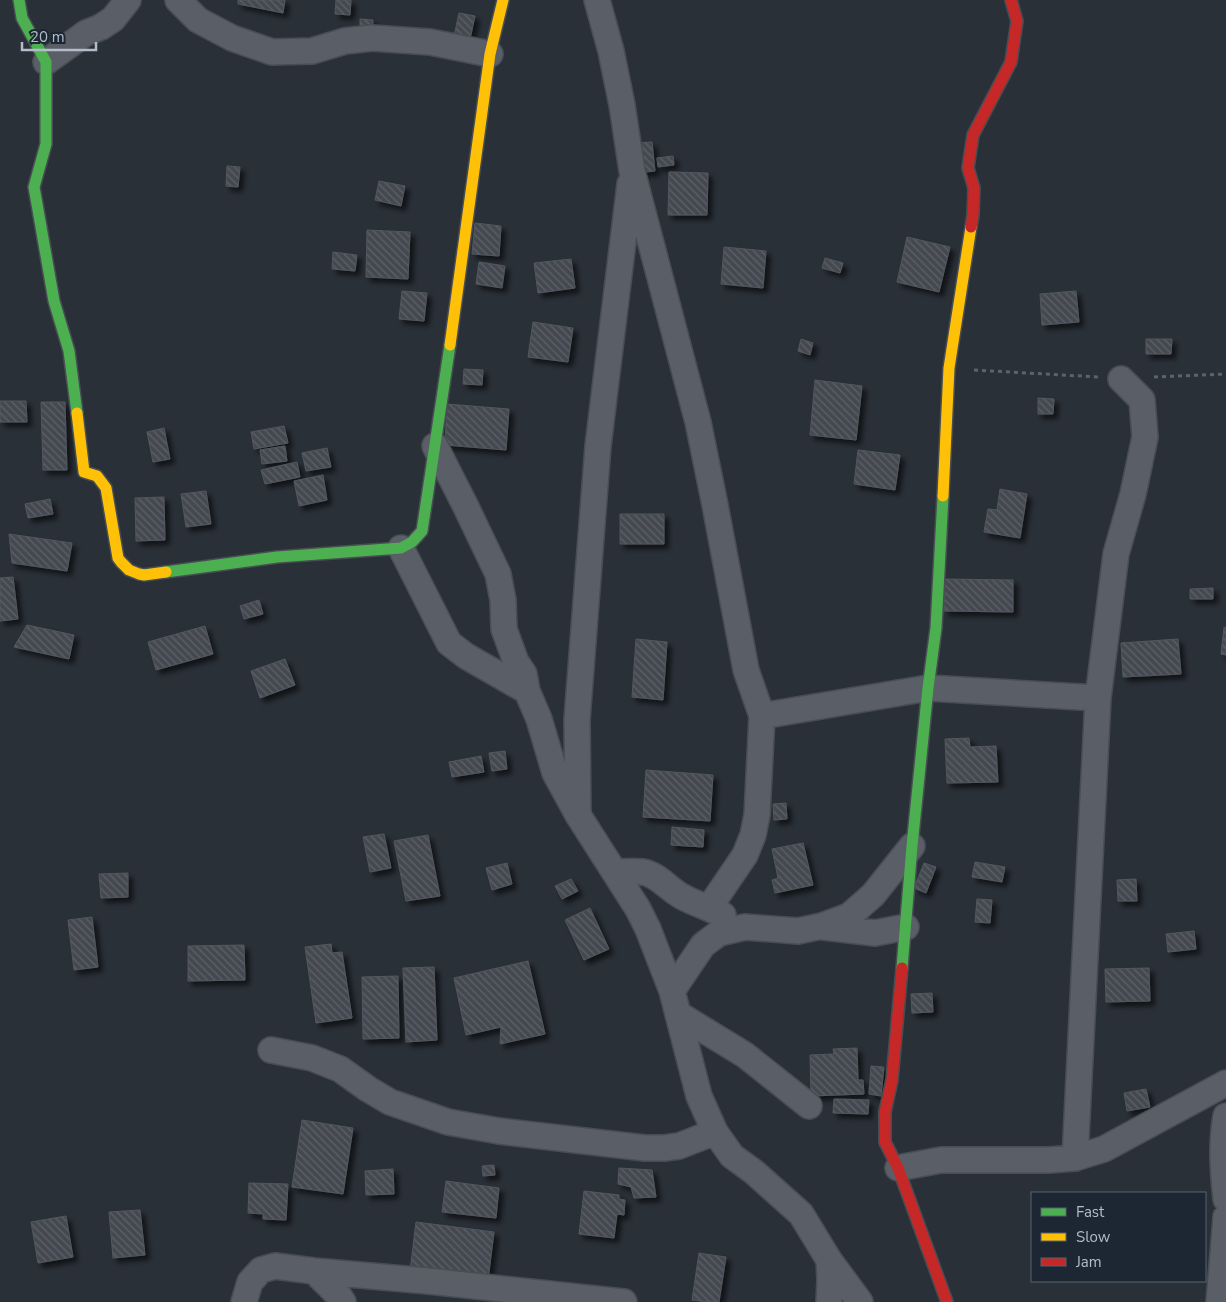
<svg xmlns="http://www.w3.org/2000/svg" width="1226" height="1302" viewBox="0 0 1226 1302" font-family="'Nunito Sans',sans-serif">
  <defs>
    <pattern id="building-back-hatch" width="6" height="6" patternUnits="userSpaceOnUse" patternTransform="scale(1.25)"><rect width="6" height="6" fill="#444950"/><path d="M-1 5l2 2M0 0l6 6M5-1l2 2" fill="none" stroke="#5d6168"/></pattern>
    <filter id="shadow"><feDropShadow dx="4.5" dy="4.5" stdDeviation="2.5" flood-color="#0009"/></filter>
  </defs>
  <rect width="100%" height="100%" fill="#2a3038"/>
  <path fill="url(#building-back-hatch)" stroke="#52575f" filter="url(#shadow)" d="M238,0H285L283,13L238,4Z
    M336,0H351L350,15L335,14Z
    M459,13L475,16L470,39L454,36Z
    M360,19L373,20L372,35L360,34Z
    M652,142L655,171L636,173L633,143Z
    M673,156L674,165L658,167L657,158Z
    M227,166L240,167L238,187L226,186Z
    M669,172L708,173L707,215H668Z
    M379,181L405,186L401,206L375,200Z
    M475,223L501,226L499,256L472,254Z
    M367,230L410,232L408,279L366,277Z
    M907,237L950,247L939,292L897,282Z
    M724,247L766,251L763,288L721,284Z
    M333,252L357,255L355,271L332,269Z
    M825,258L843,263L840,273L822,268Z
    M571,259L575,288L538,293L534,263Z
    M479,262L505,266L502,288L476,284Z
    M402,291L427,293L424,321L399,319Z
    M1076,291L1079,322L1042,325L1040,294Z
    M533,322L573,328L568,362L528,357Z
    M801,339L813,343L810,355L798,351Z
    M1146,339H1172L1171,354H1146Z
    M464,369L483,370L482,385L463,384Z
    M815,380L862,386L856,440L810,435Z
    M1038,398L1054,399L1053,414H1038Z
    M0,401H26L27,422H0Z
    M41,402H65L67,470H43Z
    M447,404L509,409L506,450L445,445Z
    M284,426L288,443L254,449L251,432Z
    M164,428L170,459L153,462L147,432Z
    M285,446L287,461L262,464L260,450Z
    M327,448L331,467L306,471L302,453Z
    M858,450L900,455L895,490L854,484Z
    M297,462L300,477L265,484L261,470Z
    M323,475L327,500L299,506L294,481Z
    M1000,489L1027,494L1020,538L984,532L988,509L997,510Z
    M206,491L211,524L186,527L181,494Z
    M164,497L165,540L136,541L135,498Z
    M50,499L53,514L28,518L25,504Z
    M620,514H664V544H620Z
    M9,534L72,543L67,571L12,563Z
    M13,577L18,619L0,621V578Z
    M945,579L1013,580V612L944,611Z
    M1213,588V599H1190V589Z
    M259,600L263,614L244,619L240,606Z
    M27,625L74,635L69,659L14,647Z
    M205,626L213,654L156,670L148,642Z
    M1224,627L1226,628V655L1221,654Z
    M636,639L667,642L663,700L632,697Z
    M1178,639L1181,674L1123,677L1121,643Z
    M285,659L295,685L260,698L251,671Z
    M969,738L970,747L996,746L998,782L947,783L945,739Z
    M505,751L507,769L492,771L489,753Z
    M481,756L484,772L452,777L449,762Z
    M646,770L713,775L710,821L643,817Z
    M786,803L787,819L774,820L773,804Z
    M672,827L704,830L703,847L671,845Z
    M384,834L391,868L370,872L363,837Z
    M428,835L440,896L406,901L394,841Z
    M803,843L813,885L775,893L772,880L778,878L772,849Z
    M975,862L1005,867L1002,882L972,877Z
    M507,863L512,884L492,890L486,868Z
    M924,863L936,867L926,893L914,888Z
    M128,873V897L101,898L99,874Z
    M571,879L578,891L562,899L555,886Z
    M1136,879L1137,901H1118L1117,880Z
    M977,899L992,900L990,923L975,922Z
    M590,908L609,949L584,960L565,920Z
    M92,917L98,967L74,970L68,920Z
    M1194,931L1196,949L1168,952L1166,934Z
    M331,944L332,953L342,952L352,1018L316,1023L305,947Z
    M244,945L245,980L188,981V946Z
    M528,961L545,1034L500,1044L501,1027L466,1035L454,978Z
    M434,967L437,1040L406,1042L403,968Z
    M1149,968L1150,1001L1106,1002L1105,969Z
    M398,976L399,1038L363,1039L362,977Z
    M932,993L933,1012L912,1013L911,994Z
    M857,1048L858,1080H863L864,1094L811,1096L810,1055L834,1054L833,1049Z
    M871,1066L884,1067L881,1096L869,1094Z
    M1146,1089L1150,1107L1127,1111L1124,1093Z
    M834,1099L869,1100L868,1114L833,1113Z
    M302,1120L353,1128L343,1194L292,1187Z
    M494,1165L495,1175L483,1176L482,1166Z
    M619,1168L652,1170L656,1197L634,1198L631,1187L618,1184Z
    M393,1169L394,1194L366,1195L365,1171Z
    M446,1181L499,1188L496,1218L442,1212Z
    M249,1183L288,1184L286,1220L263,1219V1214L248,1213Z
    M584,1191L619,1195V1199L625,1200L624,1215L617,1214L614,1238L579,1234Z
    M140,1210L145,1255L113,1258L109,1212Z
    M66,1216L73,1257L38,1263L31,1222Z
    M416,1222L494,1232L488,1280L410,1271Z
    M699,1253L726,1257L719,1302H707L692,1300Z"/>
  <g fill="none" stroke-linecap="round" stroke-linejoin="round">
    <g stroke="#484c53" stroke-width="28">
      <path id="street" d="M178,0L198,20L232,38L272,52L312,51L345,41L372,38L430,42L490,54
        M597,0L611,51L622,105L632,171L698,422L715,505L746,670L762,716L757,815L753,835L745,855L709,908
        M46,62L86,33L101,27L113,19L128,0
        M435,446L466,507L498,574L503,600L504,629L516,662L524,674L527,691L539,719L555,773L578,815L638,909L648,929L672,991L699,1096L715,1132L732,1156L754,1172L801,1214L829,1260L860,1302
        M401,548L449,643L466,656L527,691
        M762,716L928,688L1098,698
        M578,811L577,720L598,446L630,184
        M615,872C624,872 634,871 643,872C659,875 669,890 683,897C696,904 710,908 723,915
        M824,927L875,933L906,927
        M672,991L703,945L719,933L745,927L798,931L822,926L849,916L873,895L912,846
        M678,1014L745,1055L809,1106
        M271,1050L312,1058L340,1069L368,1089L390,1102L448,1122L499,1131L645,1148H664L679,1146L715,1132
        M1226,1116C1221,1144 1223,1171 1226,1199
        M1075,1158L1098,698L1116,554L1133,494L1145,437L1142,400L1121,379
        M898,1168L941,1160H1049L1075,1158L1104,1149L1226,1083
        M314,1271L339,1296L343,1302
        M244,1302L250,1282L261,1270L275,1266L314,1271L428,1281L624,1302
        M829,1302L830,1280L829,1260
        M1219,1302L1226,1217"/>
    </g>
    <g stroke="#484c53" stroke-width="14">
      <path id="fast" d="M19,0L22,18L46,62V144L34,187L54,301L69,351L77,413
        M166,572L277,557L401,548L412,542L422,531L450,345
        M902,968L912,846L928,688L936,628L943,496"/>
    </g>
    <g stroke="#484c53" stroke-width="14">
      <path id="slow" d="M450,345L490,54L503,0
        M77,413L84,472L97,476L106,488L118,558L121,562L129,570L139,574L144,575L166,572
        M943,496L949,368L971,227"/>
    </g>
    <g stroke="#484c53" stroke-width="14">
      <path id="jam" d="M971,227L973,215L974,188L968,168L973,135L1011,62L1017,21L1011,0
        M902,968L892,1080L885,1112V1142L898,1168L947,1302"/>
    </g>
    <path stroke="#5d636a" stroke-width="3" stroke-dasharray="4 4" stroke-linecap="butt" d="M974,370L1098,377
      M1154,377L1226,374"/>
    <use href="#street" stroke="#5a5e66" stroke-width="25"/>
    <use href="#fast" stroke="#4caf50" stroke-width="11"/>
    <use href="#slow" stroke="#ffc107" stroke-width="11"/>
    <use href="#jam" stroke="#c62828" stroke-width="11"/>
  </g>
  <rect x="1031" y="1192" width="175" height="90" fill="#1d2633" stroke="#59626f"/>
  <rect x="1041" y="1208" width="25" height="8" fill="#4caf50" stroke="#59626f"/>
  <text x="1076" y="1217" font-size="15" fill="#b4bcc9">Fast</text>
  <rect x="1041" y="1233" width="25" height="8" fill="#ffc107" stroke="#59626f"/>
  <text x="1076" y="1242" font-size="15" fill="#b4bcc9">Slow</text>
  <rect x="1041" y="1258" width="25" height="8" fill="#c62828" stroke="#59626f"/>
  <text x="1076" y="1267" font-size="15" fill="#b4bcc9">Jam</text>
  <path d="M22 42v8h74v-8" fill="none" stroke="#b4bcc9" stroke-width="2.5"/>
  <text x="30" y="42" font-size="15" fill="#b4bcc9" stroke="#1d2633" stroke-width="4" paint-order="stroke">20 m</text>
</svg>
